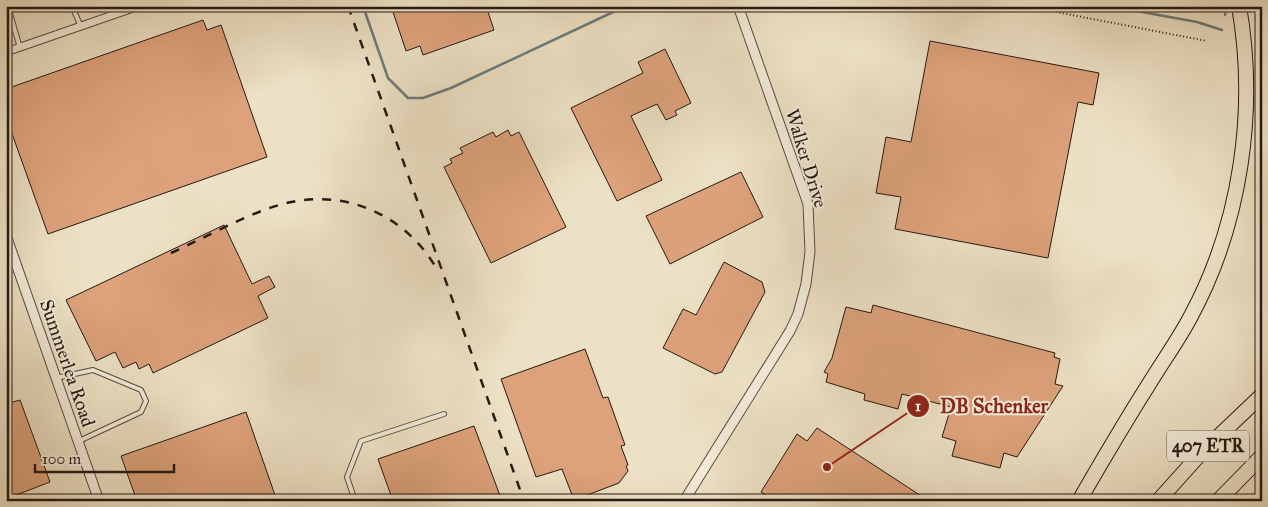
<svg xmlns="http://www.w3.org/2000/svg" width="1268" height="507" viewBox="0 0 1268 507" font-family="'IM FELL Great Primer',serif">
  <rect width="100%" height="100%" fill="#ede1c5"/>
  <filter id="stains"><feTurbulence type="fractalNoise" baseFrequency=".004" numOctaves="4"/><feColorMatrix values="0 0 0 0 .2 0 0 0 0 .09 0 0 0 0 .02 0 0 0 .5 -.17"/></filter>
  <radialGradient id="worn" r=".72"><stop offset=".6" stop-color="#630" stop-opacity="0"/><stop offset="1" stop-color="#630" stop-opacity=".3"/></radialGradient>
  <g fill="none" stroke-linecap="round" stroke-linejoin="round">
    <path stroke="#6d7a7a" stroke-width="2.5" d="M363,6L388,78L408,98H423L451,88L626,6
      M1109,6L1197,22L1222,30
      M1225,15L1227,6"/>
  </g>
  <path fill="#dda27b" stroke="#241914" d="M391,6H486L494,30L423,55L420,46L406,51Z
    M203,20L207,30L221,25L267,157L48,234L6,117V89Z
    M930,41L1099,73L1093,105L1078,102L1048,258L895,229L901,197L876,193L886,137L911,142Z
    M665,49L691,103L675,111L677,115L666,120L657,104L631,116L662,180L617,201L571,108L643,73L638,62Z
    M508,130L511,136L519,132L566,227L491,263L444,167L452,163L450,159L463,153L460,148L493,132L496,137Z
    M741,172L763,217L670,264L646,216Z
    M224,225L252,284L269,276L275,287L258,296L268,318L153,373L149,364L139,369L136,362L123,368L115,352L96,361L66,300Z
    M724,262L762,282L765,292L722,372L715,374L663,348L683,309L696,315Z
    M873,305L1055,353L1054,357L1060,359L1055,384L1063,386L1017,457L1004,453L1000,468L952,456L956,441L942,437L951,407L902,394L898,409L864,400L865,394L826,382L828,374L824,372L832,358L846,307L871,313Z
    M585,349L603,398L608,397L625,445L621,446L628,465L626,466L628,471L619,483L574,500L562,469L536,477L501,379Z
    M20,400L50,482L6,499V404Z
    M246,412L276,498L267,501H137L121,456Z
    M474,426L502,501H393L378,459Z
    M817,428L929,501H770L771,498L761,492L797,434L807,441Z"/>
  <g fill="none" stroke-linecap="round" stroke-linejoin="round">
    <g stroke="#564b40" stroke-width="6">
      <path id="service" d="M8,6L20,48
        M72,6L81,27
        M56,378L93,370L141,390L146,401L141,412L79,441
        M355,501L347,477L361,441L444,414"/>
    </g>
    <g stroke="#564b40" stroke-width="9">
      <path id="minor" d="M6,52L139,6"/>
    </g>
    <g stroke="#564b40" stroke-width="11">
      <path id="tertiary" d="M6,235L99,501
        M684,501L790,331L798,314L806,284L810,252L808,204L738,6"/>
    </g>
    <g stroke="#241914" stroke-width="16">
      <path id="motorway" d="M1079,501C1102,461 1125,422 1149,384C1163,361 1179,339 1191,316C1241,223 1257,110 1239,6
        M1158,501L1202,452L1262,395
        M1218,501L1262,456"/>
    </g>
    <path stroke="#241914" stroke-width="2" stroke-dasharray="1 2.5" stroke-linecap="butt" d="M1025,6L1207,41"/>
    <use href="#service" stroke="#f3ecd9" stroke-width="4"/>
    <use href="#minor" stroke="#f3ecd9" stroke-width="7"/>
    <use href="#tertiary" stroke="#f3ecd9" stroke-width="9"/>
    <use href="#motorway" stroke="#ede1c5" stroke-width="14"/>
    <path stroke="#241914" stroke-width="2.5" stroke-dasharray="9 9" stroke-linecap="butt" d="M348,6L524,501
      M171,253C207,237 253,210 291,202C348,190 405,216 435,266"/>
  </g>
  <g text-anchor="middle" stroke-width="4" stroke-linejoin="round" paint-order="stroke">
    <rect fill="#f3ecd9" stroke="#62584f" stroke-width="1" x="1167" y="430.5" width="82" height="31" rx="4"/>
    <g font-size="18" font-weight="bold" fill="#241914">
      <text x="1208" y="452">407 ETR</text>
    </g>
    <g font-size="19" fill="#241914" stroke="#f3ecd9">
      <text transform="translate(807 158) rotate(73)" y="7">Walker Drive</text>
      <text transform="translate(68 363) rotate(71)" y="7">Summerlea Road</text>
    </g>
  </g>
  <path fill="none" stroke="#8f2418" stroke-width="2" d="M827 467L918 406"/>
  <g fill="#8f2418" stroke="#f3ecd9" stroke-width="2">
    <circle cx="827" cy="467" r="5"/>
    <circle cx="918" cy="406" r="12"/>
  </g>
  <g font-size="15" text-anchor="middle" font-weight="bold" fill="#fff">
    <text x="918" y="411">1</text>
  </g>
  <g font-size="20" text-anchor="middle" font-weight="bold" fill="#8f2418" stroke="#f3ecd9" stroke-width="4" stroke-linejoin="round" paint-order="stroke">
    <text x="994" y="413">DB Schenker</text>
  </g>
  <rect width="1268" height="507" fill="none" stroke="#ede1c5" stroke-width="25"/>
  <rect x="8" y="8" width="1253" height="492" fill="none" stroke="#241914" stroke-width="2.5"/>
  <rect x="12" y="12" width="1243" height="482" fill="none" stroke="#241914"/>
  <path d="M35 464v8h139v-8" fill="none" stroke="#241914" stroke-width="2.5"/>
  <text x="42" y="464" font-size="15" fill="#241914" stroke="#f3ecd9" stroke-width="4" paint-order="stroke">100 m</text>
  <rect width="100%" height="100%" filter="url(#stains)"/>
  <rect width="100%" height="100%" fill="url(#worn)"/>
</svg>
